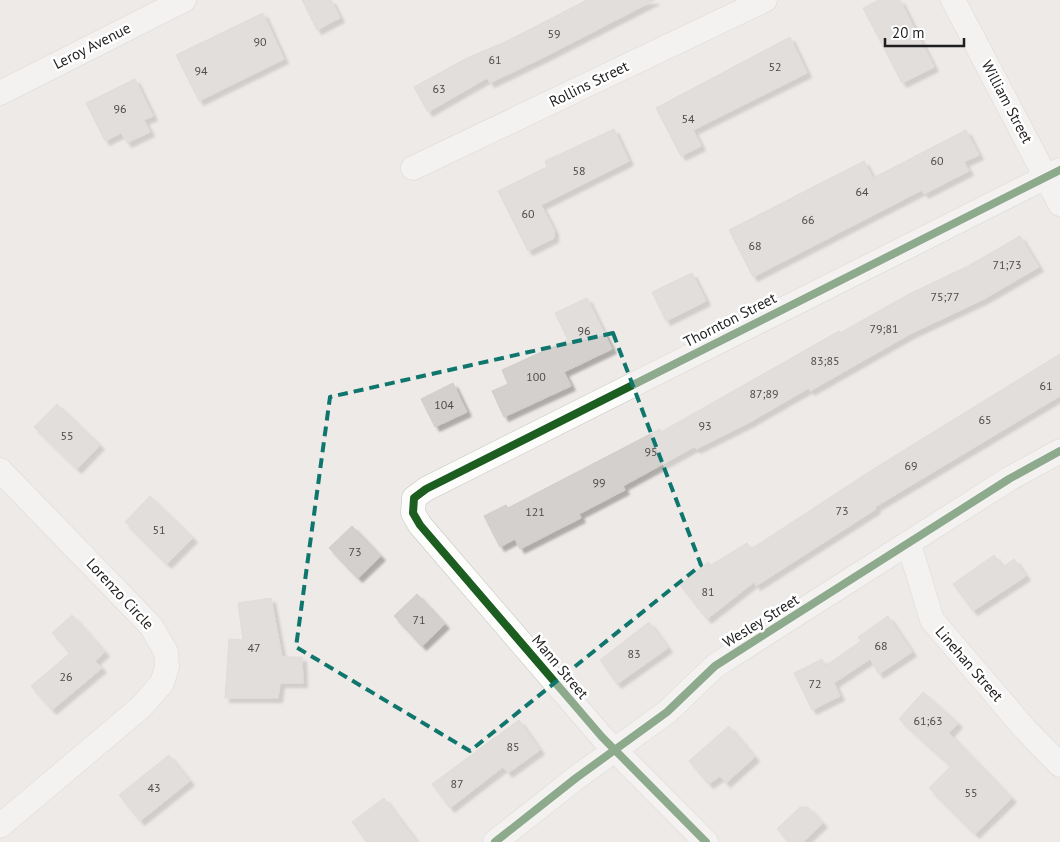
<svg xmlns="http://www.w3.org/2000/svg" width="1060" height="842" viewBox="0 0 1060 842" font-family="'PT Sans',sans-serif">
  <defs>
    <filter id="shadow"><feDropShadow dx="4.5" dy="4.5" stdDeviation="1" flood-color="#0004"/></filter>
  </defs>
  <rect width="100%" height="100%" fill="#edeae7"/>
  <path fill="#d4d0ce" stroke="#d1ccc8" filter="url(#shadow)" d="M302,0H331L340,18L317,30Z
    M587,0H655L544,57L490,83L487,78L428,112L414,87L465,59L507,41Z
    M879,0H900L934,67L902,83L863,8Z
    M263,13L284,59L199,101L176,55Z
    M790,37L807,73L693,130L701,146L681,156L656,108Z
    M135,79L153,116L144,120L150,132L127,143L121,133L105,141L86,103Z
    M614,129L629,161L541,205L554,230V238L528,251L498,191L547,167L545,161Z
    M966,130L979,155L964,162L969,171L924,194L922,190L753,277L729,230L864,161L873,178Z
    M1020,236L1039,267L984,299L910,334L810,391L809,388L750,422L696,449L694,447L623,486L625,490L579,514L581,518L520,549L515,539L500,547L484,516L506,505L508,508L660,429L661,432L839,331L840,333L909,294L968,266Z
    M692,273L706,301L666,321L652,292Z
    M587,298L612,349L564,372L571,386L504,417L492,391L508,384L502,370L568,340L555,313Z
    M1060,354V396L875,507L876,509L756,586L754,582L707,619L680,585L708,562L711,565L747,543L751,549L875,468Z
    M453,383L467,412L435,427L421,399Z
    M57,404L100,445L77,469L34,427Z
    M150,496L193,538L167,564L125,522Z
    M352,526L381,556L358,578L329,548Z
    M994,555L1003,567L1014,559L1026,576L973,611L953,584Z
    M417,594L445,624L422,646L394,616Z
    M271,598L282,657H302L303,683H280L278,698H225L229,639L243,640L238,603Z
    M72,615L105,652L95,661L102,668L52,710L31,686L70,653L52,633Z
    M888,616L912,652L879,674L870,659L834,683L840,696L812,710L794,673L822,659L825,666L861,641L858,637Z
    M649,622L668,648L617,684L600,660Z
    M923,692L958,723L949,733L1012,798L975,834L929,788L951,766L899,719Z
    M519,720L540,750L508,773L503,767L450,808L432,784Z
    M729,726L755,757L726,783L720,776L709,784L689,761Z
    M169,755L190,781L140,821L119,795Z
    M384,798L417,842H367L352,822Z
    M800,807H808L823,823L803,842H789L777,829Z"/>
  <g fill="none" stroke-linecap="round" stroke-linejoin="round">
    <g stroke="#c6c5c3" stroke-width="25">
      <path id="minor" d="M953,0L1060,204
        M0,93L184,0
        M413,168L765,0
        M0,470L151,626L166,652L167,667L162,683L141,707L0,826
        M909,544L932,620L1025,729L1060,765
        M495,842L576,778L667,712L715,666L1009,479L1060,451
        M706,842L602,737L420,525L413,513L414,498L426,489L1060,170"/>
    </g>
    <use href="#minor" stroke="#fcfcfb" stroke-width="24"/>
    <g stroke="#fff" stroke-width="11">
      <path id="cycleway" d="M495,842L576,778L667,712L715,666L1009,479L1060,451
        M706,842L602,737L420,525L413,513L414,498L426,489L1060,170"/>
    </g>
    <use href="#cycleway" stroke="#1b5e20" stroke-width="8"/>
  </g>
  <path d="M0 0H1060V842H0ZM613,333L701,565L470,751L296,647L330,397Z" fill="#edeae7" fill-opacity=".55" fill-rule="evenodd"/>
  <path fill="none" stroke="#0f766e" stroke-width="4" stroke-dasharray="10 6" stroke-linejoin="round" d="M613,333L701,565L470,751L296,647L330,397Z"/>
  <g text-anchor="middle" stroke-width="5" stroke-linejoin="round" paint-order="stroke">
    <g font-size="12" fill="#4d4c4c">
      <text x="554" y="38">59</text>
      <text x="260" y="46">90</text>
      <text x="495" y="64">61</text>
      <text x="775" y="71">52</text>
      <text x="201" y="75">94</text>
      <text x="439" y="93">63</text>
      <text x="120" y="113">96</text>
      <text x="688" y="123">54</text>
      <text x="937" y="165">60</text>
      <text x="579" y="175">58</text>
      <text x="862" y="196">64</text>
      <text x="528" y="218">60</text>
      <text x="808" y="224">66</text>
      <text x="755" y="250">68</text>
      <text x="1007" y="269">71;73</text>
      <text x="945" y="301">75;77</text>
      <text x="884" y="333">79;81</text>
      <text x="584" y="335">96</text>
      <text x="825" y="365">83;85</text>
      <text x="536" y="381">100</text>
      <text x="1046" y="390">61</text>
      <text x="764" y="398">87;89</text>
      <text x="444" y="409">104</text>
      <text x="985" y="424">65</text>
      <text x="705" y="430">93</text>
      <text x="67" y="440">55</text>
      <text x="651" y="456">95</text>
      <text x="911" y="470">69</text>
      <text x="599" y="487">99</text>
      <text x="842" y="515">73</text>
      <text x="535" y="516">121</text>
      <text x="159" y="534">51</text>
      <text x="355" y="556">73</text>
      <text x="708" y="596">81</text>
      <text x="419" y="624">71</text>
      <text x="881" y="650">68</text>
      <text x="254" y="652">47</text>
      <text x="634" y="658">83</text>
      <text x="66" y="681">26</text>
      <text x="815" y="688">72</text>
      <text x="928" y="725">61;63</text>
      <text x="513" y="751">85</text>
      <text x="457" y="788">87</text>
      <text x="154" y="792">43</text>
      <text x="971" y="797">55</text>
    </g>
    <g font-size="15" fill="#1f1f1f" stroke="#fff">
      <text transform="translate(92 46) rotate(-27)" y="5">Leroy Avenue</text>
      <text transform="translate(589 84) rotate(-26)" y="5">Rollins Street</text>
      <text transform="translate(1007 102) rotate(62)" y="5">William Street</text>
      <text transform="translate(730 320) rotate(-27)" y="5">Thornton Street</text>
      <text transform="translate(120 594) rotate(47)" y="5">Lorenzo Circle</text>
      <text transform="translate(761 621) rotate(-32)" y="5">Wesley Street</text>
      <text transform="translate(969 664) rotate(49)" y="5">Linehan Street</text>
      <text transform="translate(560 667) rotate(50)" y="5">Mann Street</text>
    </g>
  </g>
  <path d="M885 38v8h79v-8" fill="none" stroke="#1f1f1f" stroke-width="2.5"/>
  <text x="892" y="38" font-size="15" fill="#1f1f1f" stroke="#ffffff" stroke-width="4" paint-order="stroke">20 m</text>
</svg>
